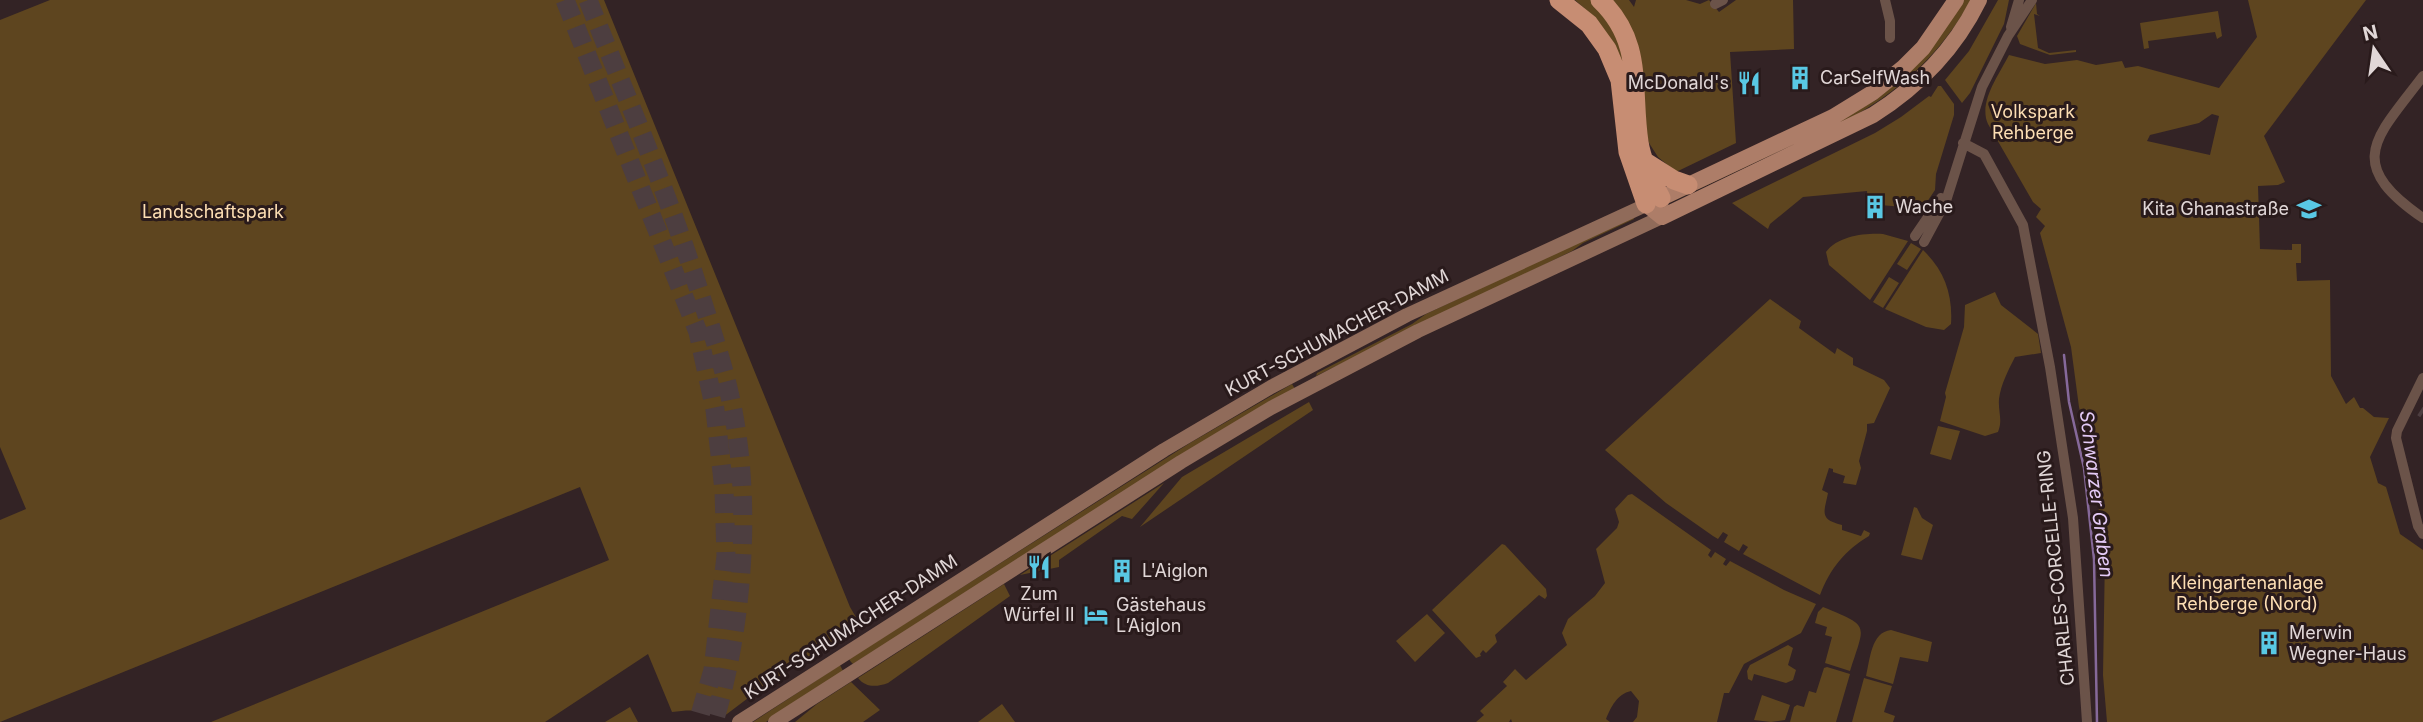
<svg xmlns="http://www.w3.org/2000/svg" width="2423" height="722" viewBox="0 0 2423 722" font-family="Inter,sans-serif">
  <rect width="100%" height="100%" fill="#332325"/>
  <path fill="#5e451f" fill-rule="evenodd" d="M50,0H604L850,607L860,624L764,686L723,717C705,710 691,709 672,712L648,654L545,722H211L609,560L580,487L0,722V520L26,509L0,447V20Z
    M1575,0H1592L1619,33L1631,87L1593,16Z
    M1609,0H1629L1634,7L1636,0H1686L1700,4L1709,0L1719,12L1736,0H1793L1794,49L1730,52L1736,143L1676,172L1658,157L1649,143Z
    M1964,0H1971C1942,51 1905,87 1854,116L1669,203V201L1876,100L1910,71L1939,37Z
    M1998,0H2009L2004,24L1970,93L1962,103L1945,80L1969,51Z
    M2248,0H2366L2264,136L2285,182L2278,185L2258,186L2260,249L2292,250V244H2301V263H2296L2297,281L2330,280L2331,376L2346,404L2354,397L2360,408H2363L2374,417L2389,418L2370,457L2378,483L2386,487L2400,534L2423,550V722H2107L2103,675L2105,554L2092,462L2079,407L2071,347L2040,233L2045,226L2036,217L2041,209L2033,202L1988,124C1978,102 1999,75 2009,55L2045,64L2077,60L2096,65L2122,61L2125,68L2138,66L2219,88L2257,37ZM2212,114L2219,116L2210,155L2147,141L2150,135L2199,123Z
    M2036,3L2037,14L2040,16L2034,14L2038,48L2049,53L2076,50V52L2050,55L2020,44L2017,36Z
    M2218,11L2222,36L2217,39L2215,32L2148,41L2149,48L2144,49L2140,23Z
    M1938,86H1941L1954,104V115L1936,174L1935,190L1923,208L1911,200L1904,207L1868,204L1867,191L1803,197L1770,224L1768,229L1732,203L1875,133L1901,117L1929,96L1931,97Z
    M1633,216L1634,219L1583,243L1572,251L1316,376L1317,373L1412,324L1426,314Z
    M1883,234L1908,241L1870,300L1829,265L1826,252C1838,236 1864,233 1883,234Z
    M1911,243L1921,249L1907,270L1897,264Z
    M1923,250C1944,270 1953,294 1951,324L1944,330L1926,327L1885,309Z
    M1889,277L1899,283L1883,308L1873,302Z
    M1995,292L2001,305L2038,334L2041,353L2015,357C2008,371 2001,384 1999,399C1998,412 2003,420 1998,432L1985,436L1940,421L1946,397L1945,393L1964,327L1965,305Z
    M1770,299L1801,321L1799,328L1835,354L1837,348L1853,358V365L1884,380L1890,388L1874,423L1867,424V431L1859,461L1861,468L1856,485L1843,483L1845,476L1833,472V469L1829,468L1822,490L1828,493C1824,513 1819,519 1842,525V530L1861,536L1864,530L1870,533L1869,536C1845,550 1830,569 1820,595L1743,554L1748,547L1743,544L1739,551L1724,542L1728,535L1723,532L1718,539L1713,536L1666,503L1605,450Z
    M1292,384L1295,389L853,664L851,662L849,659L1190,443Z
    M1309,402L1313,410L1140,527L1182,477Z
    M1938,426L1960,431L1951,460L1930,454Z
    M1164,483L1132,519L1122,516L1059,560V567L1020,575Z
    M1632,494L1711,550L1708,555L1711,558L1715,552L1726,559L1723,564L1726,566L1730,561L1784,590L1816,604L1801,633L1744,664L1729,693H1724L1717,722H1633L1637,717L1639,701L1631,691C1617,694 1611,707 1606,719L1610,722H1512L1511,719L1509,722H1476L1484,715L1480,711L1507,686L1503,682L1515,669L1526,680L1567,645L1562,633L1568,619L1595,596L1605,583L1596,549L1617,528L1619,522L1615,509L1628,495Z
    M1914,507L1917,508L1922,518L1933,525L1922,560L1901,555Z
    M1502,544L1505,545L1546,589L1547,596L1545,599L1539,595L1495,635L1497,642L1486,653L1483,650L1480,654L1481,656L1476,658L1432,610Z
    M1004,584L1010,596L888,683C877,687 866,688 858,678Z
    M1823,607C1871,627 1865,623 1850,671L1825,663L1832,637L1825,635L1827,627L1815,623L1818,612Z
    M1427,614L1445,633L1415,662L1396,641Z
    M1891,630L1932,642L1928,662L1900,657L1893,684L1866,676C1870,660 1871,632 1891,630Z
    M1788,645L1793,648L1788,665L1796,670L1793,680L1786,683L1754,674L1752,681L1748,679L1747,671L1750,665Z
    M840,665L843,671L766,722H753Z
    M1827,667L1850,674L1836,722H1790L1794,707L1797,705L1804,707L1809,691L1816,693L1824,668Z
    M1864,678L1892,686L1884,712L1895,716L1893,722H1852Z
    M851,682L880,710L863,722H795L817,704Z
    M1762,695L1790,705L1785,720L1771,722L1754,720Z
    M1002,704L1015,722H978Z
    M630,707L638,722H605Z"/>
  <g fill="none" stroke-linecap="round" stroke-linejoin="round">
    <path stroke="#86699a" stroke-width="2.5" d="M2064,355L2069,402L2084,468L2094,559L2097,722"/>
    <path stroke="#4d3e40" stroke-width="10" stroke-dasharray="10 5" stroke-linecap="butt" d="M2420,411L2423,413"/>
    <path stroke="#4d3e40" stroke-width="19" stroke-dasharray="19 10" stroke-linecap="butt" d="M565,0L698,332L715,410L724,490L726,556L713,670L698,722
      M588,0C628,101 671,200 703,303C714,337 725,371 732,406C752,505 743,625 714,722"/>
    <path stroke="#6b5349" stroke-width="10" d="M1885,0L1890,21V38
      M1715,4L1723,0
      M2011,27L2019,0
      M2423,76C2376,138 2343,163 2423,218
      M1963,143L1984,154L2023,225L2050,367L2073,518L2087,722
      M1915,236L1941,198
      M1924,242L1946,201L1982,87L2008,36L2032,0
      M2423,378L2397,431L2396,438L2418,526L2423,534"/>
    <path stroke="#906b5a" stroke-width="14" d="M739,722L1164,450L1271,387L1407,315L1661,198L1662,217L1418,331L1271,408L1181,462L775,722"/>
    <path stroke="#ad7d68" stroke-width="16" d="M1661,198L1833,117L1872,93L1904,67L1923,48L1956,0
      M1646,204L1662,217L1873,115C1919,86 1955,49 1979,0"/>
    <path stroke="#c78d73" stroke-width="19" d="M1559,0L1589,24L1607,49L1620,80L1628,152L1646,204
      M1600,0C1644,42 1631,88 1639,142C1642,162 1652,180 1661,198
      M1644,161L1674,180L1688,185"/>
  </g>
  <defs>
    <g id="building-bare" transform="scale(1.89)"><path d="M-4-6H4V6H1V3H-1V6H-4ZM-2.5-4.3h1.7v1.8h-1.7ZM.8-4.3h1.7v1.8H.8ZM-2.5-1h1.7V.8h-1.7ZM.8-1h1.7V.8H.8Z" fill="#59c8e4" stroke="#291a1b" stroke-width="2.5" paint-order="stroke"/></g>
    <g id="restaurant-bare" transform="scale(1.89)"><path d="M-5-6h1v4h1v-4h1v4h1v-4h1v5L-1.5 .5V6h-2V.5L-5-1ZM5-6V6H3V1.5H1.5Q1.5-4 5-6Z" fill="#59c8e4" stroke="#291a1b" stroke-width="2.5" paint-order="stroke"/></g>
    <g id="school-bare" transform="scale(1.89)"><path d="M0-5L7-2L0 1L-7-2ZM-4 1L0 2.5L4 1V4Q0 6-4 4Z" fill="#59c8e4" stroke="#291a1b" stroke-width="2.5" paint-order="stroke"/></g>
    <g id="hotel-bare" transform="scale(1.89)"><path d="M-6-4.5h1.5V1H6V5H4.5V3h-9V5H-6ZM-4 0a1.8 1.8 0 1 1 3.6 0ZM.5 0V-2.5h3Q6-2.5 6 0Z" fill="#59c8e4" stroke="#291a1b" stroke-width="2.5" paint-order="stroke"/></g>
  </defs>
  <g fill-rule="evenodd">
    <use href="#building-bare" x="1800" y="78"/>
    <use href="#restaurant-bare" x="1749" y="83"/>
    <use href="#building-bare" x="1875" y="207"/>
    <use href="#school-bare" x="2309" y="209"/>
    <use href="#restaurant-bare" x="1039" y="567"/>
    <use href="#building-bare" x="1122" y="571"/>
    <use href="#hotel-bare" x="1096" y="615"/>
    <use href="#building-bare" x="2269" y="643"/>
  </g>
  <g text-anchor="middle" stroke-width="6" stroke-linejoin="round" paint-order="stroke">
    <g font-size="18" fill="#e1d7d7" stroke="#291a1b" text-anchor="start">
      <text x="1820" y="84">CarSelfWash</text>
      <text x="1729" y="89" text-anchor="end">McDonald's</text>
      <text x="1895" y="213">Wache</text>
      <text x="2289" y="215" text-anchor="end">Kita Ghanastraße</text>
      <text x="1142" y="577">L'Aiglon</text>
      <text x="1039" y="600" text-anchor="middle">Zum<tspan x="1039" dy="21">Würfel II</tspan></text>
      <text x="1116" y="611">Gästehaus<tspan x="1116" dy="21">L’Aiglon</tspan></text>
      <text x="2289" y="639">Merwin<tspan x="2289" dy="21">Wegner-Haus</tspan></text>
    </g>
    <g font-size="18" fill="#fddeb3" stroke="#291a1b">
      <text x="2033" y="118">Volkspark<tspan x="2033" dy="21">Rehberge</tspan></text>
      <text x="213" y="218">Landschaftspark</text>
      <text x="2247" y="589">Kleingartenanlage<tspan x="2247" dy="21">Rehberge (Nord)</tspan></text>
    </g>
    <g font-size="18" fill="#e1d7d7" stroke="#291a1b">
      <text transform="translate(1337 333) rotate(-28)" y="6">KURT-SCHUMACHER-DAMM</text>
      <text transform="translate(2056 568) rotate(-96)" y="6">CHARLES-CORCELLE-RING</text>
      <text transform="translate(851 627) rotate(-33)" y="6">KURT-SCHUMACHER-DAMM</text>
    </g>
    <g font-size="19" font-style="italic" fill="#e5cbf7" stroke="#291a1b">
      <text transform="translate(2097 494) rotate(83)" y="7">Schwarzer Graben</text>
    </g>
  </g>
  <g transform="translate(2374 49) rotate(347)" stroke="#291a1b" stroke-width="5" paint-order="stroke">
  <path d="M0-5L12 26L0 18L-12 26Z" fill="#e1d7d7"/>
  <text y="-10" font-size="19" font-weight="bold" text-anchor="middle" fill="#e1d7d7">N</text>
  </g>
</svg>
